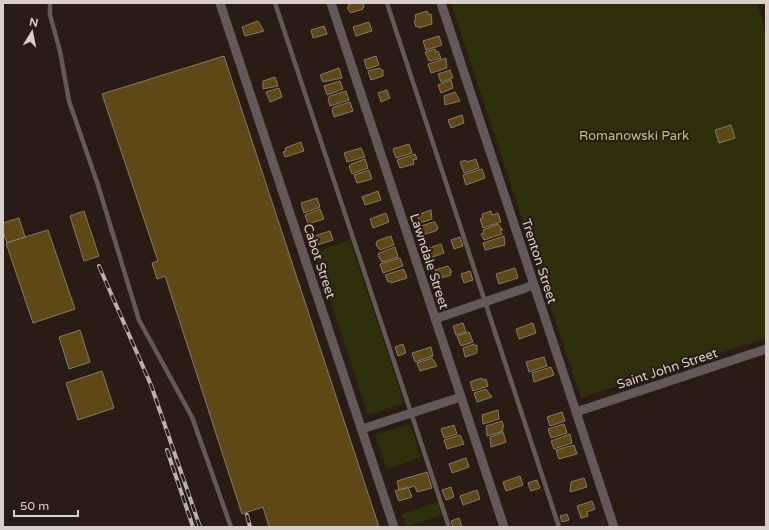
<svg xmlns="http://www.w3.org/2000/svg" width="769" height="530" viewBox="0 0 769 530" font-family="'Varela Round',sans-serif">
  <rect width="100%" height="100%" fill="#291c14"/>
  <path fill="#2e300b" d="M451,3H757L766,32V338L581,398Z
    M350,240L404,403L368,415L314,252Z
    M410,424L421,457L387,469L375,435Z
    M438,502L442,515L407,527L402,514Z"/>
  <path fill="#5f4816" stroke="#837b6c" d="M353,3H363L364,7L362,8L363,9L351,13L347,8L349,7L348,5Z
    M427,11L429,15L431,14L432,24L419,28V26L416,27L414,21L416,20L415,15Z
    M258,21L264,31L245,36L242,27Z
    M369,22L372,31L356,36L353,27Z
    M324,26L327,34L313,38L311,30Z
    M439,36L442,45L426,50L423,41Z
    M435,49L436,52L438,51L441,58L429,61L425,52Z
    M224,56L379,527H269L263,507L242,514L165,276L157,279L152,263L158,261L102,94Z
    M376,56L379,65L367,69L364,60Z
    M446,58L447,68L431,73L428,64Z
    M339,68L342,78L323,82L320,75Z
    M380,68L381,70H383V76L371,80L368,71Z
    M450,70L453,78L441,82L438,74Z
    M275,77L278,86L263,89V81Z
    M451,80L453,88L441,93L438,85Z
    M340,81L343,89L327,95L324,86Z
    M279,88L282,97L270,102L266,92Z
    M387,90L390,98L381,102L378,93Z
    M346,91L349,100L330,106L328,98L330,96Z
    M455,92L460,101L445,105L444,96Z
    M350,102L353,111L334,117L332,109L334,107Z
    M462,115L464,123L451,128L448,120Z
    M731,125L735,138L719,143L715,130Z
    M301,142L304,151L285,157L283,152L286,151L285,148Z
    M409,144L412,153L396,158L393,149Z
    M361,148L365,157L347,162L344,153Z
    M415,154L417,159L413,160L414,164L400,168L397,160Z
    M365,159L368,168L352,174L349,166L351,164Z
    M476,159L479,168L464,173L460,162L466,160L467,162Z
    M482,169L485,178L466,185L463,175Z
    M369,170L372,179L357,183L354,175Z
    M378,191L381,200L365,205L362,197Z
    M317,198L320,207L304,213L301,203Z
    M320,209L324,219L308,224L305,215Z
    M431,210L432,219L420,223L417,215Z
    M84,211L99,256L84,261L70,216Z
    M491,211L492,215L498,213L501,222L483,228L480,219L483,218L482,214Z
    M386,213L389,222L373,228L370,219Z
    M19,218L25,237L7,243L3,232V223Z
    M433,222H435L438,228L436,231L422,235L419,227Z
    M498,224L503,230H500L502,234L484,240L481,234L484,233L483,230Z
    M48,230L75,309L33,323L6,243Z
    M330,231L333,240L317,245L314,236Z
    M391,236L394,245L380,250L376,245L377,241Z
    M504,236L505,245L485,250L483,243Z
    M460,237L463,246L454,249L451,240Z
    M441,244L444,253L430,258L426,249Z
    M395,247L398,257L382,262L378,256L379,253Z
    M400,258L403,266L383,273L380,264Z
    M448,266L452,272H450L451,275L438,279L435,270Z
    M515,268L518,278L499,284L496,274Z
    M404,269L407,278L391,283L390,281L388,282L385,275Z
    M470,271L473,280L464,283L461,274Z
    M463,323L466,332L456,335L453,326Z
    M533,323L536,333L519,339L516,329Z
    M80,330L90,362L69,369L59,337Z
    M469,332L473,342L461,346L457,336Z
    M403,344L406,353L398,356L395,347Z
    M474,344L475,346L477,345V353L465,357L463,348Z
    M431,347L433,356L415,362L412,353Z
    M544,357L547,366L529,372L526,362Z
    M432,358L437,366L420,371L417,363Z
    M551,367L554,375L534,382L532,373Z
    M102,371L114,408L78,420L66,383Z
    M482,378L483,380L486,379L488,386L473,391L470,382Z
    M486,389L492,397L477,402L474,393Z
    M498,410L499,419L483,424L482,415Z
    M562,412L565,421L550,426L547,417Z
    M502,421L504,427H502L503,431L487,436L486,426Z
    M564,424L567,433L551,438L548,429Z
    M454,425L457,434L444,438L441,429Z
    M503,432L506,442L491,447L490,437Z
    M570,434L572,443L554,449L551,441Z
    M460,435L464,444L447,449L444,440Z
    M574,445L577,454L559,459L556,450Z
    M466,458L469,467L452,473L449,464Z
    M427,472L432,488L417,492L415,486L399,490L397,481Z
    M520,476L523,485L506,491L503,482Z
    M584,478L587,487L570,492L571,482Z
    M537,480L540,488L531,491L528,483Z
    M408,487L412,497L399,501L395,491Z
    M451,487L454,497L446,500L442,490Z
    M477,490L480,499L463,505L460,496Z
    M592,501L595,509L587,512L588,516L581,518L577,506Z
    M567,514L569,520L562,522L560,516Z
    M459,518L462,527H453L451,521Z"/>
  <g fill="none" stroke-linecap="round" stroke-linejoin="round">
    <path stroke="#625958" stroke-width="4.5" d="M50,3V15L60,51L69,101L98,185L139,320L192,417L231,527
      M275,3L449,527
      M387,3L559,527"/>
    <path stroke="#625958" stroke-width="9" d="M220,3L394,527
      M331,3L504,527
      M441,3L614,527
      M435,319L534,285
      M576,412L766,349
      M362,429L461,397"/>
    <g stroke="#bab1ab" stroke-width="4">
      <path id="rail" d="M99,266L151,385L200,527
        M167,450L193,527
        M247,515L250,527"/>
    </g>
    <use href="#rail" stroke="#291c14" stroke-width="2.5" stroke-dasharray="8" stroke-linecap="butt"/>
  </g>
  <g text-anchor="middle" stroke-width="4" stroke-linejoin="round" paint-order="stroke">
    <g font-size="13" fill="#bec576" stroke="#291c14">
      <text x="634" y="140">Romanowski Park</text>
    </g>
    <g font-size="13" fill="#d8cfca" stroke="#291c14">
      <text transform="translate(320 261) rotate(72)" y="5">Cabot Street</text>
      <text transform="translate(430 261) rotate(72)" y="5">Lawndale Street</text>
      <text transform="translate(540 261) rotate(72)" y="5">Trenton Street</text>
      <text transform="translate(667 368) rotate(-18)" y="5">Saint John Street</text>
    </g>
  </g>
  <rect width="769" height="530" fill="none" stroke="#d8cfca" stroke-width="8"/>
  <g transform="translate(32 32) rotate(10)" stroke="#291c14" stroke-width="3" paint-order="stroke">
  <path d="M0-3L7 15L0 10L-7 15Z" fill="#d8cfca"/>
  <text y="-6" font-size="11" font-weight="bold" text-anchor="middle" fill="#d8cfca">N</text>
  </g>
  <path d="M14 510v6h64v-6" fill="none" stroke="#d8cfca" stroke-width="2"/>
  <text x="20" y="510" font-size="12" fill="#d8cfca" stroke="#291c14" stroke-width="3" paint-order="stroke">50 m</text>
</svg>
